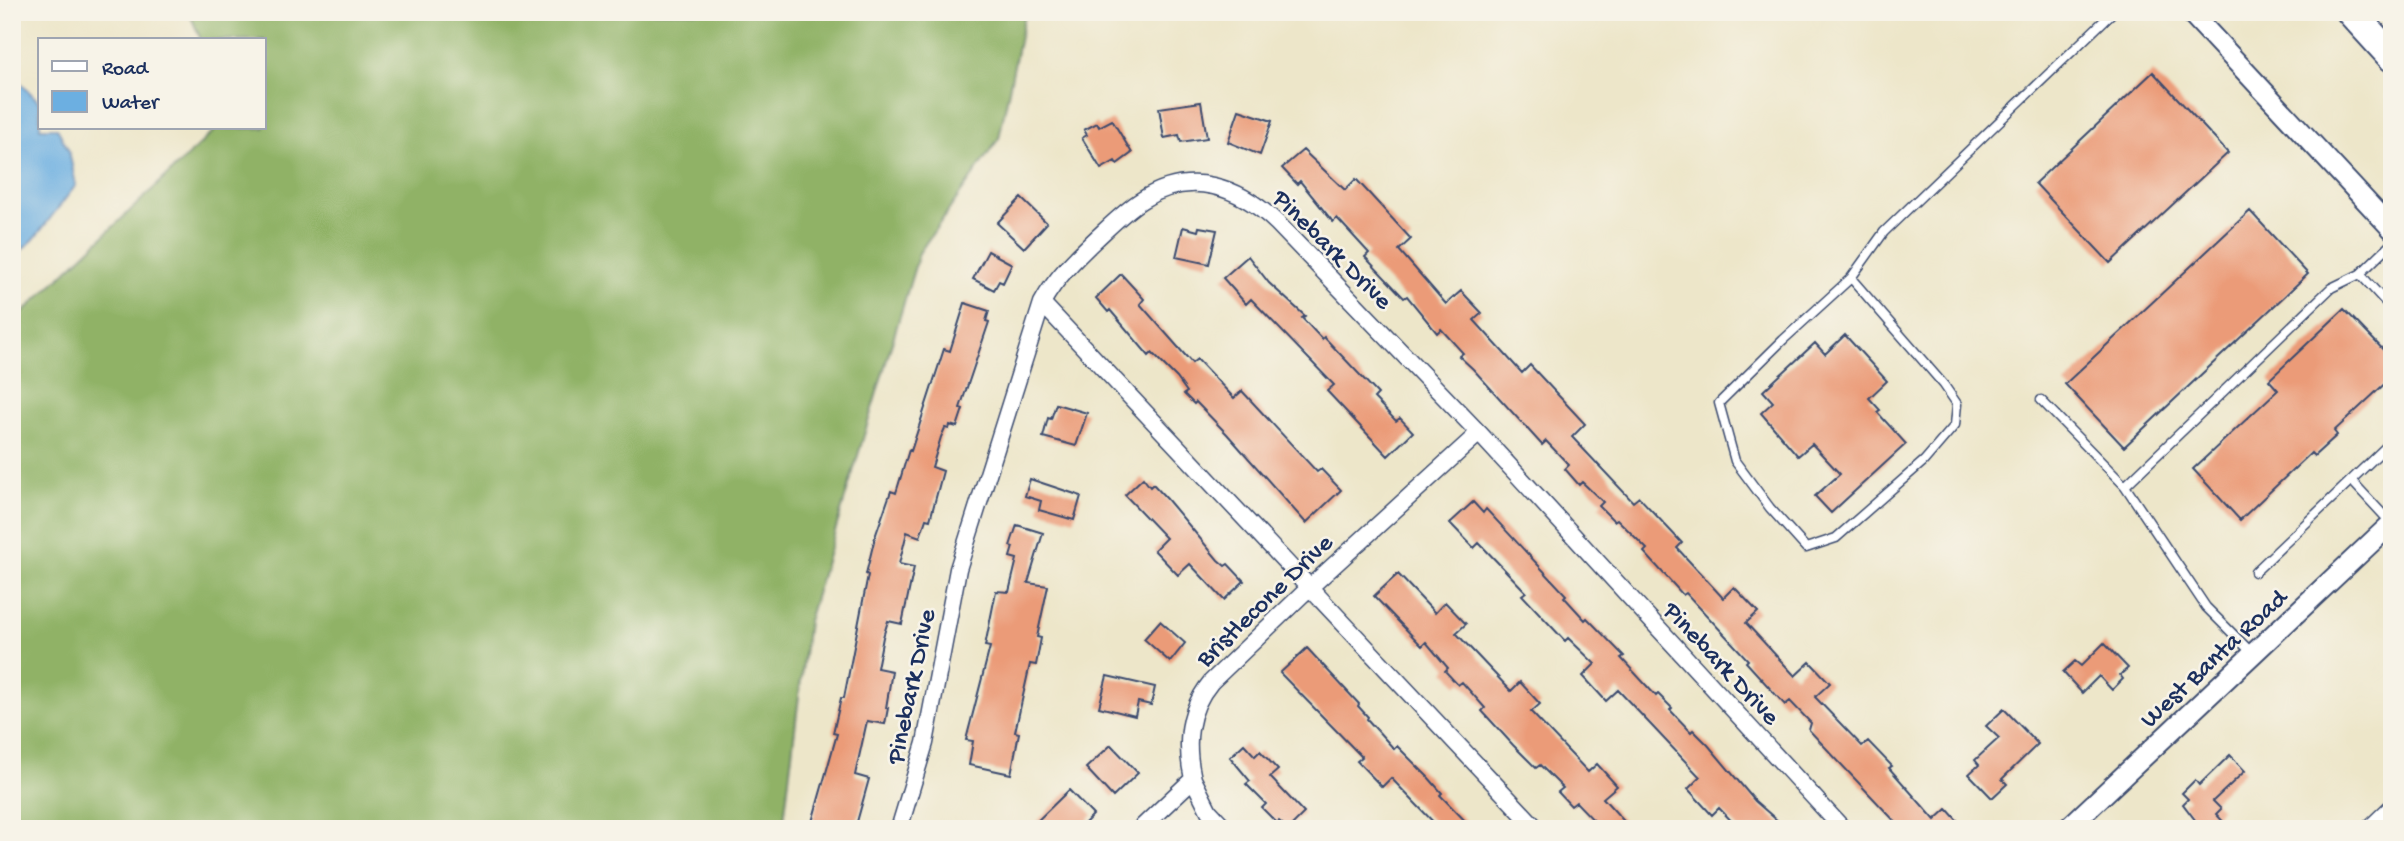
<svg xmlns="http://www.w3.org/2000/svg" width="2404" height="841" viewBox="0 0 2404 841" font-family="'Gochi Hand',sans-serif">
  <rect width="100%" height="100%" fill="#f7f3e8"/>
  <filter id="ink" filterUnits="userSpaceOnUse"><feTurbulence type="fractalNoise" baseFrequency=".0143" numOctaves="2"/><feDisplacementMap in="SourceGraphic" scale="14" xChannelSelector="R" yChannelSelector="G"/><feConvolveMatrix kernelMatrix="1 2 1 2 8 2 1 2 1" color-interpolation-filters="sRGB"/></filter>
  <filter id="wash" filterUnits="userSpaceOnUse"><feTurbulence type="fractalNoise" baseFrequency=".00686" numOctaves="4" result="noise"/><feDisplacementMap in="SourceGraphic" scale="28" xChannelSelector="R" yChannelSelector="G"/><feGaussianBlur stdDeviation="1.57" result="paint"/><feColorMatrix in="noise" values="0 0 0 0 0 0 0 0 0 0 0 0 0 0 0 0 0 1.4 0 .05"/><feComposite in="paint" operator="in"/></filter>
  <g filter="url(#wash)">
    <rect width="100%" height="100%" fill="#ede6c9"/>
    <path fill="#90b266" stroke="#567062" stroke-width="2" d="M189,12H1025L999,138L919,253L808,621L783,829H12V323L217,128H264V40H201Z"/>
    <path fill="#6cafe1" stroke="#446fa0" stroke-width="2" d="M12,74L40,103V128H57L69,151L76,185L34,239L12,259Z"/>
    <g id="blocks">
      <path fill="#eb9b78" d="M2153,72L2228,153L2110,263L2035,183Z
        M1201,102L1207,138L1181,142L1179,135L1164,138L1159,108Z
        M1239,110L1272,121L1260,155L1228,142Z
        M1112,120L1132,153L1117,164L1115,161L1101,169L1082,138L1087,135L1084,130L1097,123L1099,127Z
        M1303,150L1345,190L1356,179L1411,239L1399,250L1446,304L1461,291L1482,313L1474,320L1522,373L1530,365L1585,424L1572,437L1633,502L1639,497L1682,543L1677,548L1723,598L1734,587L1758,612L1746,623L1795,676L1810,662L1830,683L1815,697L1862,746L1868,741L1892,766L1889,768L1935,820L1947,809L1965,829H1902L1809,730L1811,723L1790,701L1785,705L1746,662L1748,660L1686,593L1683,595L1644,552L1647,549L1617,519L1614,521L1599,506L1603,502L1582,482L1579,485L1565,469L1569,465L1546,441L1542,445L1473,369L1459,356L1463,353L1441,329L1437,333L1407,296L1404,298L1365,257L1369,253L1337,218L1333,222L1300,181L1297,184L1282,168Z
        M1021,198L1047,223L1024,248L997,223Z
        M2250,211L2308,274L2124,447L2065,384Z
        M1183,227L1198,231L1199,227L1217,230L1209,264L1176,257Z
        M988,251L1012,264L1003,283L999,281L994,290L973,279Z
        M1248,256L1269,283L1305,316L1302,318L1322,339L1324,337L1378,394L1374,398L1396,421L1400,418L1413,432L1388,456L1327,391L1334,385L1251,299L1246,304L1223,278Z
        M1121,274L1144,299L1140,304L1192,363L1197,359L1234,398L1242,391L1317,472L1321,469L1341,490L1306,523L1227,434L1196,402L1194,404L1184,394L1187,392L1177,378L1152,353L1149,356L1110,310L1108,312L1096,298Z
        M965,303L989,311L986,321L989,322L960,408L963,409L957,427L950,425L949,429L945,428L941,437L932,467L943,471L930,520L926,519L920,537L907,532L899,564L914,567L902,624L888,621L883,637L877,668L892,671L886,708H888L885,724L867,721L855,775L869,779L855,829H810L837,734L833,733L841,698H844L868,575L866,574L875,537L891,491L896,493L909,450L911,451L944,349L950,351Z
        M2344,309L2392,359V377L2334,431L2337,435L2314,456L2311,453L2240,520L2193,469L2278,390L2269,380Z
        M1845,335L1887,381L1869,398L1880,410L1877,412L1906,444L1831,513L1815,496L1840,474L1812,444L1798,456L1761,413L1773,402L1763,391L1815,343L1825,354Z
        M1056,404L1087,413L1076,446L1043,437L1048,418L1051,419Z
        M1143,478L1150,487L1153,484L1167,499L1218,560L1225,566L1228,564L1244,581L1224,600L1190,564L1178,575L1154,550L1166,538L1125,495Z
        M1030,479L1081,496L1074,520L1039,510L1041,501L1025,496Z
        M1473,502L1483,513L1486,509L1566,595L1564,597L1585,620L1587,618L1624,656L1621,658L1656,696L1658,694L1672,708L1670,710L1691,732L1693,730L1708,745L1755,801L1787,829H1739L1719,808L1712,815L1688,789L1700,777L1618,690L1606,701L1583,676L1595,664L1568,638L1565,641L1522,595L1526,592L1479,543L1474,548L1450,523Z
        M1017,525L1043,533L1028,583L1048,586L1037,637L1041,638L1036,665L1030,664L1015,732L1019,733L1011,774L969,765L973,741L966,740L990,647L985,646L996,591L1009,592L1017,559L1010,557L1013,547L1010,546Z
        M1398,574L1435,613L1445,602L1466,624L1456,633L1511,691L1520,682L1540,704L1531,712L1588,772L1597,764L1617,786L1603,798L1631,829H1602L1576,802L1571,806L1558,792L1563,788L1540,765L1536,768L1513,745L1482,711L1485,708L1462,682L1458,685L1445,671L1448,668L1426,642L1422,646L1374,596Z
        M1160,621L1185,643L1170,662L1144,639Z
        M2104,643L2128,668L2120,675L2123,679L2112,690L2099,676L2082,693L2063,672L2075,661L2081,666Z
        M1307,648L1359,704L1358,706L1368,717L1367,719L1394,749L1397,746L1428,777L1442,793L1440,795L1473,829H1440L1391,778L1382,787L1357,761L1362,757L1280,673Z
        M1107,676L1155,687L1151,705L1138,702L1135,716L1099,707Z
        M2004,709L2038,744L2002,779L2007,784L1992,798L1969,774L1979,765L1975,760L1999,738L1986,726Z
        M1244,744L1255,756L1260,751L1278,770L1270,777L1304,813L1288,829L1279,821L1277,823L1262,808L1266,804L1246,784L1250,781L1230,757Z
        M1111,745L1138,773L1113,797L1086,768Z
        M2230,755L2245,771L2213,801L2221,809L2216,814L2230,829H2202L2183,804L2188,799L2182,793L2195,780L2199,785Z
        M1069,790L1093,815L1079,829H1029Z"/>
    </g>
  </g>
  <g filter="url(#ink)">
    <use href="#blocks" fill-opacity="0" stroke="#3a4a6e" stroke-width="2"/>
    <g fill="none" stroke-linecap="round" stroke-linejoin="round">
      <g stroke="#3a4a6e" stroke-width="11">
        <path id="service" d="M2360,274L2392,309
          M1851,278L1944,385L1957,404L1955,425L1924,461L1836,538L1806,548L1770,508L1735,461L1719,403L1783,340L1851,278L1884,232L2113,12
          M2041,400L2125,486
          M2351,480L2391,523
          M2255,572L2392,441
          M2253,654L2206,607L2125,486L2331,288L2360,274L2392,243"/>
      </g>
      <g stroke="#3a4a6e" stroke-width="19">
        <path id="minor" d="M1042,303L1537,829
          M1193,779L1209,811L1226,829
          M899,829L925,743L958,569L1042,303C1056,277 1076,258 1097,238C1111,225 1126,210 1142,200C1190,169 1239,186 1277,223L1479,433L1843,829
          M1140,829L1193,779C1185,744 1187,711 1211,682L1309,588L1479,433
          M2369,829L2392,807"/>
      </g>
      <g stroke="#3a4a6e" stroke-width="23">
        <path id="tertiary" d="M2190,12L2392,229
          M2067,829L2392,523"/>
      </g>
      <g stroke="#3a4a6e" stroke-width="32">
        <path id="motorway" d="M2351,12L2392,57"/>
      </g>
      <use href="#service" stroke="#fff" stroke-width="8"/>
      <use href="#minor" stroke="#fff" stroke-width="16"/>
      <use href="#tertiary" stroke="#fff" stroke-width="19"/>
      <use href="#motorway" stroke="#fff" stroke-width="28"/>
    </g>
  </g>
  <g text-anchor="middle" stroke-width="5" stroke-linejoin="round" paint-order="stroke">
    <g font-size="26" fill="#1b2f5e" stroke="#f7f3e8">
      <text transform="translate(1334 248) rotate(45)" y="9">Pinebark Drive</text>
      <text transform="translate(1263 599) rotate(-44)" y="9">Bristlecone Drive</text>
      <text transform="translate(2212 657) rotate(-43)" y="9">West Banta Road</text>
      <text transform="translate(1723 662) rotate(47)" y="9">Pinebark Drive</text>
      <text transform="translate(909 686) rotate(-78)" y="9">Pinebark Drive</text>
    </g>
  </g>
  <rect width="2404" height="841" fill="none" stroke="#f7f3e8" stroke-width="42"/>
  <rect x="38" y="38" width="228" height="91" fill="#f7f3e8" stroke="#9fa5b1" stroke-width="2"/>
  <rect x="52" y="61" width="35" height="10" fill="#ffffff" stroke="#9fa5b1" stroke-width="2"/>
  <text x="102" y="74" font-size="21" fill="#1b2f5e">Road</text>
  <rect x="52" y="91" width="35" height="21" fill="#6cafe1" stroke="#9fa5b1" stroke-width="2"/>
  <text x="102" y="108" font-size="21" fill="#1b2f5e">Water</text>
</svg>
